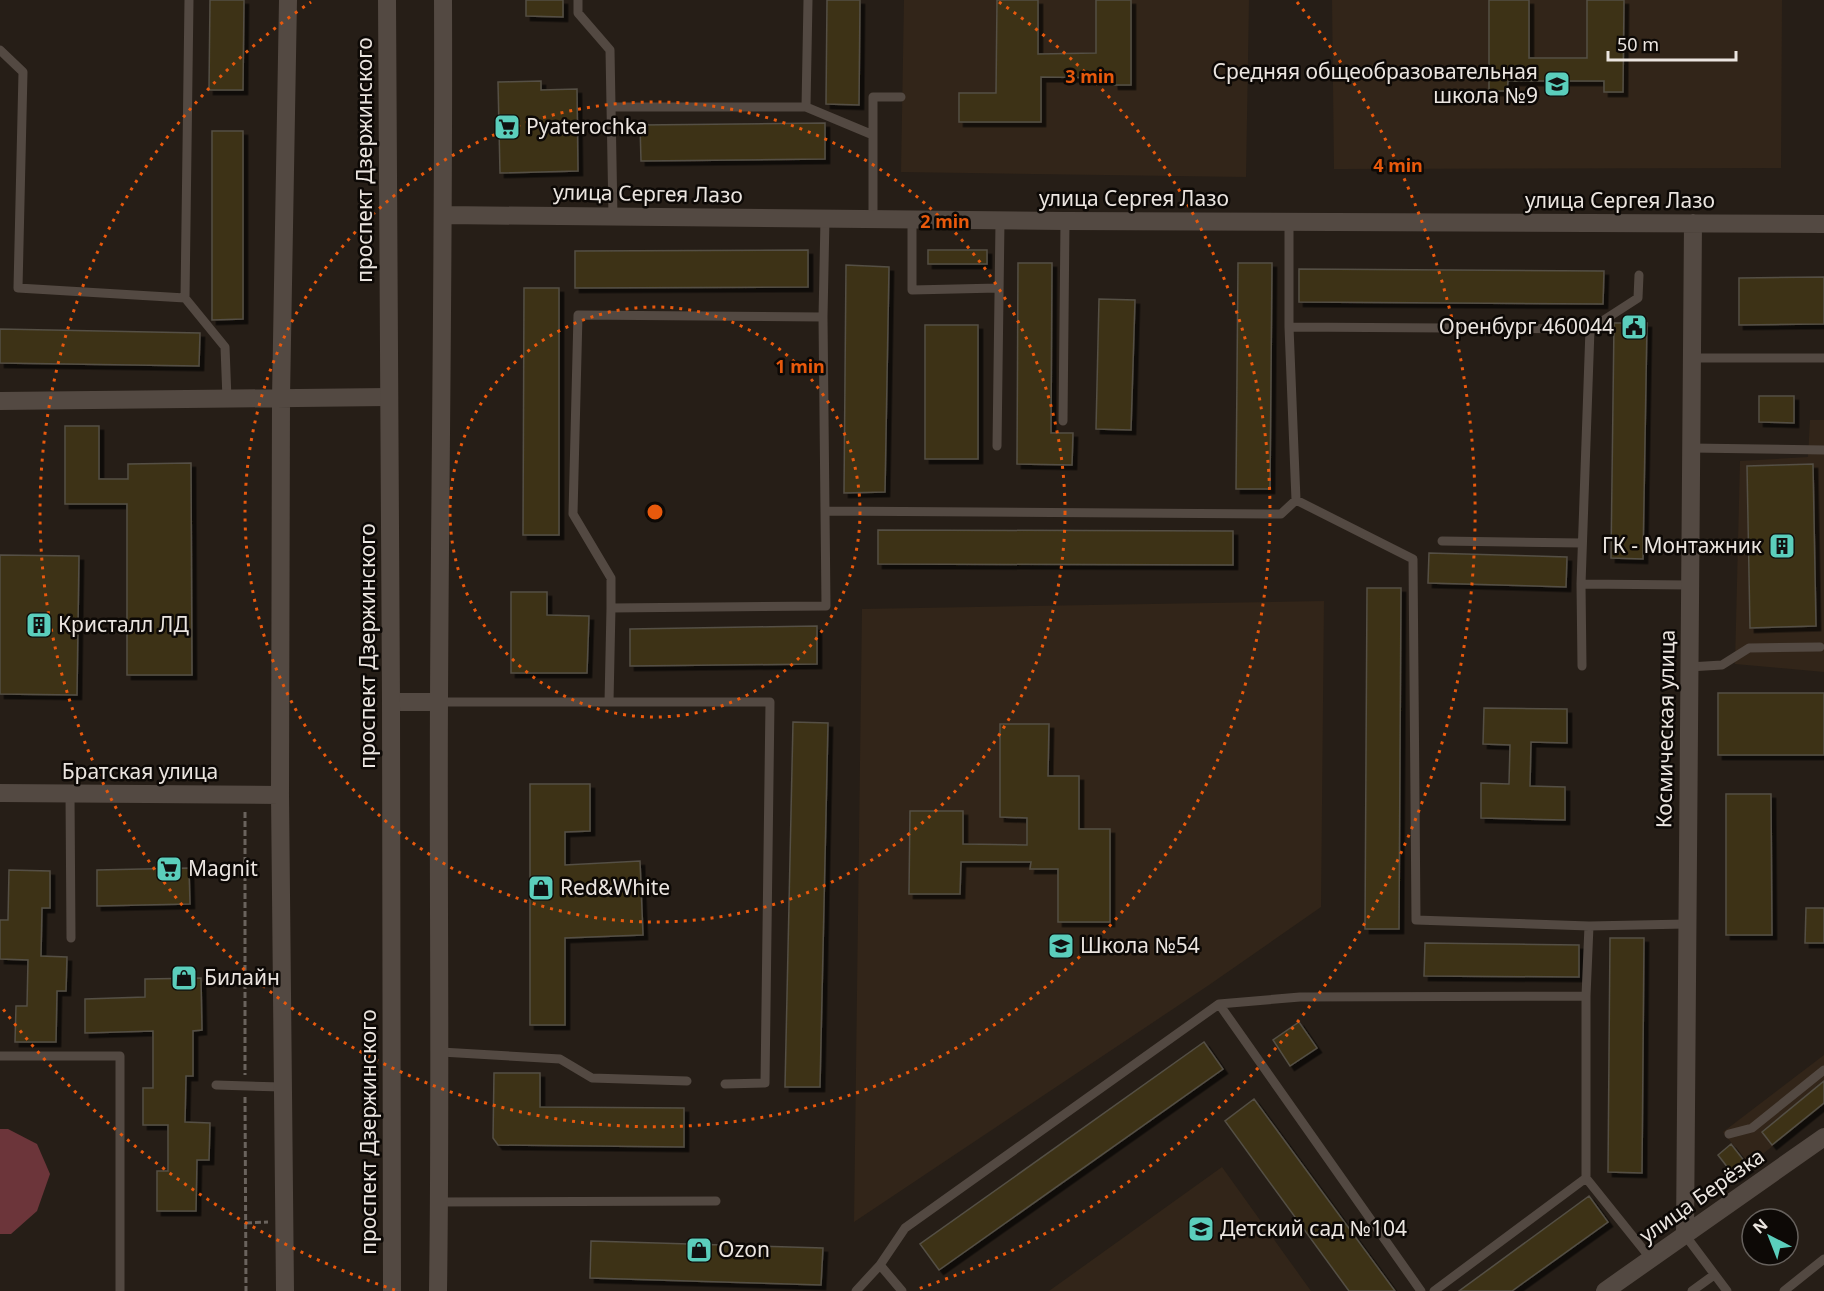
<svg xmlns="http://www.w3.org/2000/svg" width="1824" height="1291" viewBox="0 0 1824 1291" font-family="'Noto Sans',sans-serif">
  <defs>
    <filter id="shadow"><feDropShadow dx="4.5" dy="4.5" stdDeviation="0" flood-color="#0009"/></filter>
  </defs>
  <rect width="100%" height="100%" fill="#261e17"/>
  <path fill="#322519" d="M904,0H1249L1246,177L901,172Z
    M1332,0H1782L1781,168L1334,169Z
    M1810,420H1824V672L1735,664L1740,461L1808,457Z
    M1324,601L1321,907L1209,985L854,1222L862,609Z
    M1824,1055V1105L1749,1165L1723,1132Z
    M1222,1167L1311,1291H1049Z"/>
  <path fill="#6c353a" d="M0,1129H8L37,1144L50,1174L37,1211L11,1234H0Z"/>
  <path fill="#3e3316" stroke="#544f45" stroke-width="1.5" filter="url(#shadow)" d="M210,0H244L243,90H209Z
    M526,0H563V17L526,16Z
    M827,0H860L859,105L826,104Z
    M997,0H1038V54L1096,53V0H1131V85H1114L1113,78L1041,77V122H959V93H996Z
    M1489,0H1529V58H1587V0H1624L1623,92H1604V81H1508L1507,91H1489Z
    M541,81V90L577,89L578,171L500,173L498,82Z
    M825,123V159L641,161L640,125Z
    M212,131H243V319L212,320Z
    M808,250V287L575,288V251Z
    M928,250H987V264H928Z
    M1018,263H1052L1051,433H1073L1072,465L1017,464Z
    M1238,263H1272L1270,489H1236Z
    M846,265L889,267L885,492L844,493Z
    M1299,269L1604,271L1603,304L1299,302Z
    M1824,277V324L1739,325V278Z
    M524,288H559V535H523Z
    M1099,299L1135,300L1131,430L1096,429Z
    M1614,323H1647L1643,559L1611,558Z
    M925,325H978V459H925Z
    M0,329L200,333L199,366L0,363Z
    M1759,396H1794V423L1759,422Z
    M65,426H99V479H128V464L191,463L192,675H127V504H65Z
    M1813,464L1816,626L1750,628L1747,466Z
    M878,530L1233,531V565L878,564Z
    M1429,553L1567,557L1566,587L1428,583Z
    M0,555L79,556L77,695L0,694Z
    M1367,588H1401L1399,929H1365Z
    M511,592H547V615L589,616L587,673H511Z
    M817,626V664L630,666V629Z
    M1718,693H1824V755H1718Z
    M1484,708L1567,709V743L1531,742L1530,786L1565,787V820L1481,818V783L1509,784L1510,745L1483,744Z
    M793,722L828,723L820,1087H785Z
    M1000,724H1049L1048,776H1079V829H1110V922H1058V869H1030L1031,862H961L960,894H909L910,811H963V844L1027,845V818L1000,817Z
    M530,784H590V831L565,832V865L640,861L643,935L565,938V1025H530Z
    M1726,794H1771L1772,935H1726Z
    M189,868L190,904L97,906V870Z
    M9,870L50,871V908H42L41,956L67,957L66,991H57L56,1042H15L16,1006H27L28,960L0,959V920H8Z
    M1806,908H1824V943H1805Z
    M1610,938H1644L1642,1173L1608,1172Z
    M1425,943L1579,945V977L1424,976Z
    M201,978L202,1030L193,1031V1076H186L185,1122L210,1123L209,1160H197L196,1211H157V1171H168V1125H143V1088H153V1031L85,1033V999L145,997V979Z
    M1299,1022L1317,1048L1290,1066L1273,1040Z
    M1204,1042L1223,1069L939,1270L920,1244Z
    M494,1073H540V1107L684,1108V1147L498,1145L493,1138Z
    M1824,1081V1103L1772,1145L1762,1132Z
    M1254,1099L1395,1291H1349L1225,1121Z
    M1731,1144L1749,1167L1735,1177L1718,1155Z
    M1589,1196L1608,1222L1512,1291H1459Z
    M591,1241L823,1248L821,1285L590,1278Z"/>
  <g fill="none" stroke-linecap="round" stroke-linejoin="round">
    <path stroke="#6a635d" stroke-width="3" stroke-dasharray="6 3" stroke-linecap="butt" d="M245,812V1075
      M245,1097L246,1291
      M246,1223L268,1222"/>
    <path stroke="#534942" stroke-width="9" d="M578,0V13L610,50L613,217
      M0,50L23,72L18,288L185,298L225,347L227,399
      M611,107H806L808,0
      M806,107L873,135V219
      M873,135V97H901
      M825,219L823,317L825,511L1281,514L1296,500L1289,327V221
      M912,220V290L998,288
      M185,298L189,0
      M1289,327L1590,329L1581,584L1690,585
      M1590,329L1638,298L1639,275
      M1692,358H1824
      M1063,421L1065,221
      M997,446L1000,221
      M1691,448L1824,450
      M1296,500L1413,559L1416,920L1589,926L1686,924
      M1442,541L1582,543
      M1581,584L1582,666
      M611,608V578L573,514L578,315L823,317
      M1689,667L1722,665L1749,648L1820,647
      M439,702H609L611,608L826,606L825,511
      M609,702H770L765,1083L725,1084
      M70,794L71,938
      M1586,996L1589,926
      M1219,1004L1421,1291
      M441,1052L560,1059L592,1078L687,1081
      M0,1056H120V1291
      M216,1085L282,1087
      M1729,1134L1752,1128L1824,1070
      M439,1202L716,1201
      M1685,1235L1727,1291
      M880,1265L902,1291
      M856,1291L880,1265L905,1228L1219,1004L1300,997L1586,996V1178
      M1434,1291L1586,1178L1651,1259
      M1692,1291L1714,1275
      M1784,1291L1824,1259"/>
    <path stroke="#534942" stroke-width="18" d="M444,215L1065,221L1824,224
      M0,401L388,397
      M391,702H439
      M0,793L280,795
      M1685,1235L1693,223
      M285,1291L280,795L281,398L288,0
      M438,1291C441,1094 438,897 439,701C440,467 444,234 443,0"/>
    <path stroke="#534942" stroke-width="18" d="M387,0L391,702L392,1291
      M1605,1291L1824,1137"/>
  </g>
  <g fill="none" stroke="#e8590c" stroke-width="3" stroke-dasharray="3 6">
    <circle cx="655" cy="512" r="205"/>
    <circle cx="655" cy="512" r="410"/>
    <path d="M999 2A615 615 0 1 1 311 2"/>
    <path d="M395 1290A820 820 0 0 1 0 1005M1297 2A820 820 0 0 1 915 1290"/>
  </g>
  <defs>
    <g id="school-square" transform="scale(1.35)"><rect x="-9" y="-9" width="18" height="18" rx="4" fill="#5bcebc" stroke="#0d0906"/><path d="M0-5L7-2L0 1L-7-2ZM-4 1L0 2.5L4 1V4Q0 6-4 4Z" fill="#111"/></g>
    <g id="supermarket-square" transform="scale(1.35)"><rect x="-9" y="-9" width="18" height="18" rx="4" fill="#5bcebc" stroke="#0d0906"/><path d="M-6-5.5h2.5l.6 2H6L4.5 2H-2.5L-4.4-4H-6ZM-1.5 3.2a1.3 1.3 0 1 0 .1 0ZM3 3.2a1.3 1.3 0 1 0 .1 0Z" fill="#111"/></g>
    <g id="civic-square" transform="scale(1.35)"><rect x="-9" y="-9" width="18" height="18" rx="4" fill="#5bcebc" stroke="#0d0906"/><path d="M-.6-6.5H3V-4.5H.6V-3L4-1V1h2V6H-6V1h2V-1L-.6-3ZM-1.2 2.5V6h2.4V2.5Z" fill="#111"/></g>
    <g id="building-square" transform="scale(1.35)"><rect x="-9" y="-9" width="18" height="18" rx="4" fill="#5bcebc" stroke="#0d0906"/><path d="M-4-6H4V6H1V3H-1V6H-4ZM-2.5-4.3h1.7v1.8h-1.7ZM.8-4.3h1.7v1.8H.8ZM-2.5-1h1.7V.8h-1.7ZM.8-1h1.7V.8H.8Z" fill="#111"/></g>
    <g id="shop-square" transform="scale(1.35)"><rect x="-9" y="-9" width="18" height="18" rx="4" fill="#5bcebc" stroke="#0d0906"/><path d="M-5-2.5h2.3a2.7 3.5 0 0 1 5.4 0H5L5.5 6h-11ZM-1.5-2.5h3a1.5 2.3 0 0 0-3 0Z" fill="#111"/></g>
  </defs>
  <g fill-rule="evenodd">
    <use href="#school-square" x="1557" y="84"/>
    <use href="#supermarket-square" x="507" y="127"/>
    <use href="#civic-square" x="1634" y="327"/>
    <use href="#building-square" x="1782" y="546"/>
    <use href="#building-square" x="39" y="625"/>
    <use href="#supermarket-square" x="169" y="869"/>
    <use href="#shop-square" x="541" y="888"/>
    <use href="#school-square" x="1061" y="946"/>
    <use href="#shop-square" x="184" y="978"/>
    <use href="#school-square" x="1201" y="1229"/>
    <use href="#shop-square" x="699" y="1250"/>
  </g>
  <g text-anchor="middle" stroke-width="5" stroke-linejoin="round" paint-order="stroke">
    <g font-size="21" fill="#ebe5e0" stroke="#0d0906" text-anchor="start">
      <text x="1538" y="79" text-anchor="end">Средняя общеобразовательная<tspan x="1538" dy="24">школа №9</tspan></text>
      <text x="526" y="134">Pyaterochka</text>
      <text x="1614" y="334" text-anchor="end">Оренбург 460044</text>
      <text x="1762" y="553" text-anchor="end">ГК - Монтажник</text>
      <text x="58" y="632">Кристалл ЛД</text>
      <text x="188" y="876">Magnit</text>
      <text x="560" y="895">Red&amp;White</text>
      <text x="1080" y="953">Школа №54</text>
      <text x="204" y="985">Билайн</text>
      <text x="1220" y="1236">Детский сад №104</text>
      <text x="718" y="1257">Ozon</text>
    </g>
    <g font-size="21" fill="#ebe5e0" stroke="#0d0906">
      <text transform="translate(365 160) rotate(-90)" y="7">проспект Дзержинского</text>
      <text transform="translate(648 194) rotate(1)" y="7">улица Сергея Лазо</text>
      <text x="1134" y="206">улица Сергея Лазо</text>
      <text x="1620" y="208">улица Сергея Лазо</text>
      <text transform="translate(368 646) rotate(-90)" y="7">проспект Дзержинского</text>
      <text transform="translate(1666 729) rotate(-89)" y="7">Космическая улица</text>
      <text x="140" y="779">Братская улица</text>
      <text transform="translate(369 1132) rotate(-90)" y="7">проспект Дзержинского</text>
      <text transform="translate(1702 1196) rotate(-35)" y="7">улица Берёзка</text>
    </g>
  </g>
  <circle cx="655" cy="512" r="9" fill="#e8590c" stroke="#0d0906" stroke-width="3"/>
  <g font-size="18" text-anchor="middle" font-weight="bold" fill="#e8590c" stroke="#0d0906" stroke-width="5" stroke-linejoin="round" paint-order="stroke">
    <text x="1090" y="83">3 min</text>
    <text x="1398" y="172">4 min</text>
    <text x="945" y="228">2 min</text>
    <text x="800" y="373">1 min</text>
  </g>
  <g transform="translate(1770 1237) rotate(318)"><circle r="28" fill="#0d0906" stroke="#66615d" stroke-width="1.5"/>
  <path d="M0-4.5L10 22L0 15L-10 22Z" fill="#5bcebc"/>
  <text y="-9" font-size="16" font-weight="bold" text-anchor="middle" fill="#ebe5e0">N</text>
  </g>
  <path d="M1608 51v9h128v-9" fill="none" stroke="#ebe5e0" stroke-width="3"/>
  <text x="1617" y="51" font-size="18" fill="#ebe5e0" stroke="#0d0906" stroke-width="4.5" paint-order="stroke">50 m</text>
</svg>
